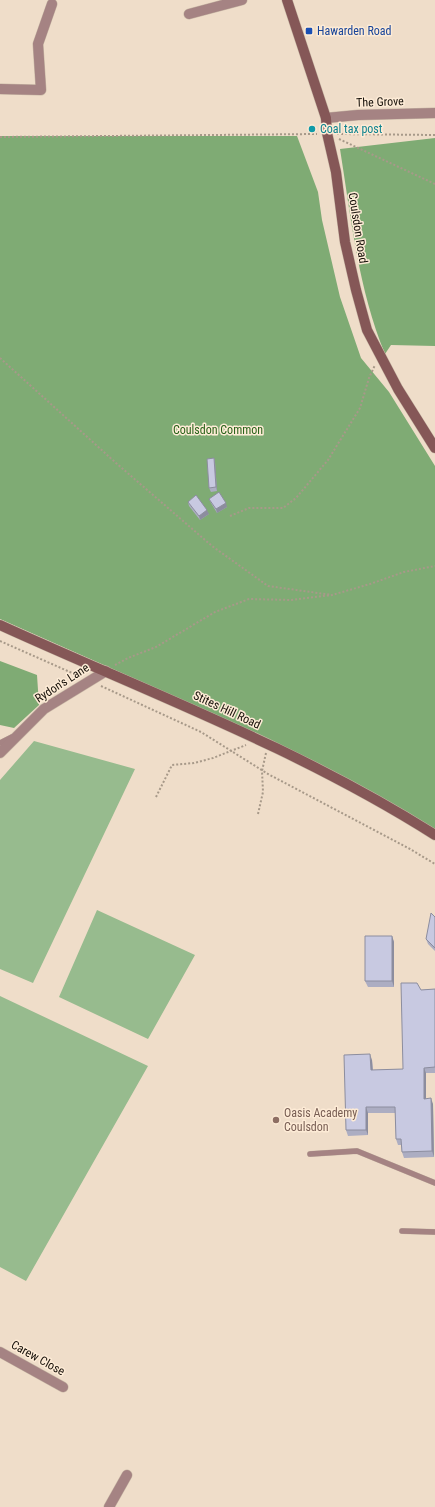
<svg xmlns="http://www.w3.org/2000/svg" width="435" height="1507" viewBox="0 0 435 1507" font-family="'Roboto Condensed',sans-serif">
  <rect width="100%" height="100%" fill="#efddc9"/>
  <path fill="#97bb8e" d="M34,741L135,769L33,983L0,969V780Z
    M97,910L195,955L148,1039L59,997Z
    M0,996L148,1066L26,1281L0,1267Z"/>
  <path fill="#7fab74" d="M0,136H297L318,192L322,220L340,297L361,358L389,392L435,466V831L180,699L0,619Z
    M435,138V346L391,345L385,354C358,288 351,218 340,149Z
    M0,661L37,675L39,705L14,728L0,725Z"/>
  <g fill="none" stroke-linecap="round" stroke-linejoin="round">
    <g stroke="#c8b8a6" stroke-width="6">
      <path id="lane" d="M0,743L12,737
        M310,1154L357,1151L435,1183
        M402,1231L435,1232"/>
    </g>
    <g stroke="#c8b8a6" stroke-width="11">
      <path id="street" d="M189,14L242,0
        M0,89L41,90L38,44L52,4
        M326,118L358,115L435,113
        M0,753L44,709L106,671
        M0,1352L63,1387
        M109,1507L127,1475"/>
    </g>
    <g stroke="#c8b8a6" stroke-width="11">
      <path id="secondary" d="M287,0L326,118L327,133L336,172L345,242L356,290L367,330L398,389L435,448
        M0,625C147,692 298,748 435,835"/>
    </g>
    <path stroke="#a79989" stroke-width="2" stroke-dasharray="2 2" stroke-linecap="butt" d="M337,134L435,135
      M0,137L317,134
      M339,139L435,184
      M0,358L116,463L212,546L268,586L332,595
      M230,516L249,508H283L296,498L328,460L360,408L369,378L375,365
      M0,641L79,676
      M115,665L128,658L156,647L215,612L249,599L291,600L332,595L370,584L404,572L435,566
      M101,686L201,732L268,774L410,849L435,864
      M156,797L172,765L194,763L213,758L246,745
      M258,814L263,792L262,771L266,753"/>
    <use href="#lane" stroke="#a58383" stroke-width="5.5"/>
    <use href="#street" stroke="#a58383" stroke-width="10"/>
    <use href="#secondary" stroke="#855757" stroke-width="10"/>
  </g>
  <path fill="#acadc2" d="M214,458L215,462L217,491L211,492L209,488Z
    M209,499L227,507L217,513L211,503Z
    M188,502L209,514L200,520L189,506Z
    M435,917V951L428,944L426,939Z
    M392,936L394,942V987H368L365,981Z
    M435,989V1073H426V1099L433,1104L434,1157L404,1158L402,1152L401,1145H398L396,1139L395,1113H368V1135L348,1136L346,1130L372,1060L373,1070L403,1069L421,990Z"/>
  <path fill="#8c8d9e" d="M214,458L215,462L217,491L216,487Z
    M226,503L227,507L217,513L216,509Z
    M207,510L209,514L200,520L199,516Z
    M392,936L394,942V987L392,981Z
    M370,1054L372,1060L373,1075L371,1070Z
    M424,1068L426,1073V1104L424,1099Z
    M431,1098L433,1104L434,1157L432,1151Z
    M366,1107L368,1113V1135L366,1130Z"/>
  <path fill="#c8c9e1" stroke="#8c8d9e" d="M214,458L216,487L209,488L207,459Z
    M219,492L226,503L216,509L209,499Z
    M196,495L207,510L199,516L188,502Z
    M431,913L435,917V948L426,939Z
    M365,936H392V981H365Z
    M401,983H417L421,990L435,989V1067L424,1068V1099L431,1098L432,1151L402,1152L401,1139H396L395,1107H366V1130H346L344,1055L370,1054L371,1070L403,1069Z"/>
  <rect fill="#1a4fb4" stroke="#fdebd6" stroke-width="1.5" x="305" y="27" width="8" height="8" rx="2"/>
  <circle fill="#0f9aa8" stroke="#fdebd6" stroke-width="1.5" cx="312" cy="129" r="4"/>
  <circle fill="#8d6e63" stroke="#fdebd6" stroke-width="1.5" cx="276" cy="1120" r="4"/>
  <g text-anchor="middle" stroke-width="3" stroke-linejoin="round" paint-order="stroke">
    <g font-size="12" fill="#164399" stroke="#fdebd6" text-anchor="start">
      <text x="317" y="35">Hawarden Road</text>
    </g>
    <g font-size="12" fill="#161009" stroke="#fdebd6">
      <text transform="translate(380 102) rotate(-2)" y="4">The Grove</text>
      <text transform="translate(358 228) rotate(81)" y="4">Coulsdon Road</text>
      <text transform="translate(62 683) rotate(-33)" y="4">Rydon's Lane</text>
      <text transform="translate(227 710) rotate(25)" y="4">Stites Hill Road</text>
      <text transform="translate(38 1358) rotate(29)" y="4">Carew Close</text>
    </g>
    <g font-size="12" fill="#0d838f" stroke="#fdebd6" text-anchor="start">
      <text x="320" y="133">Coal tax post</text>
    </g>
    <g font-size="12" fill="#276117" stroke="#fdebd6">
      <text x="218" y="434">Coulsdon Common</text>
    </g>
    <g font-size="12" fill="#785e54" stroke="#fdebd6" text-anchor="start">
      <text x="284" y="1117">Oasis Academy<tspan x="284" dy="14">Coulsdon</tspan></text>
    </g>
  </g>
</svg>
